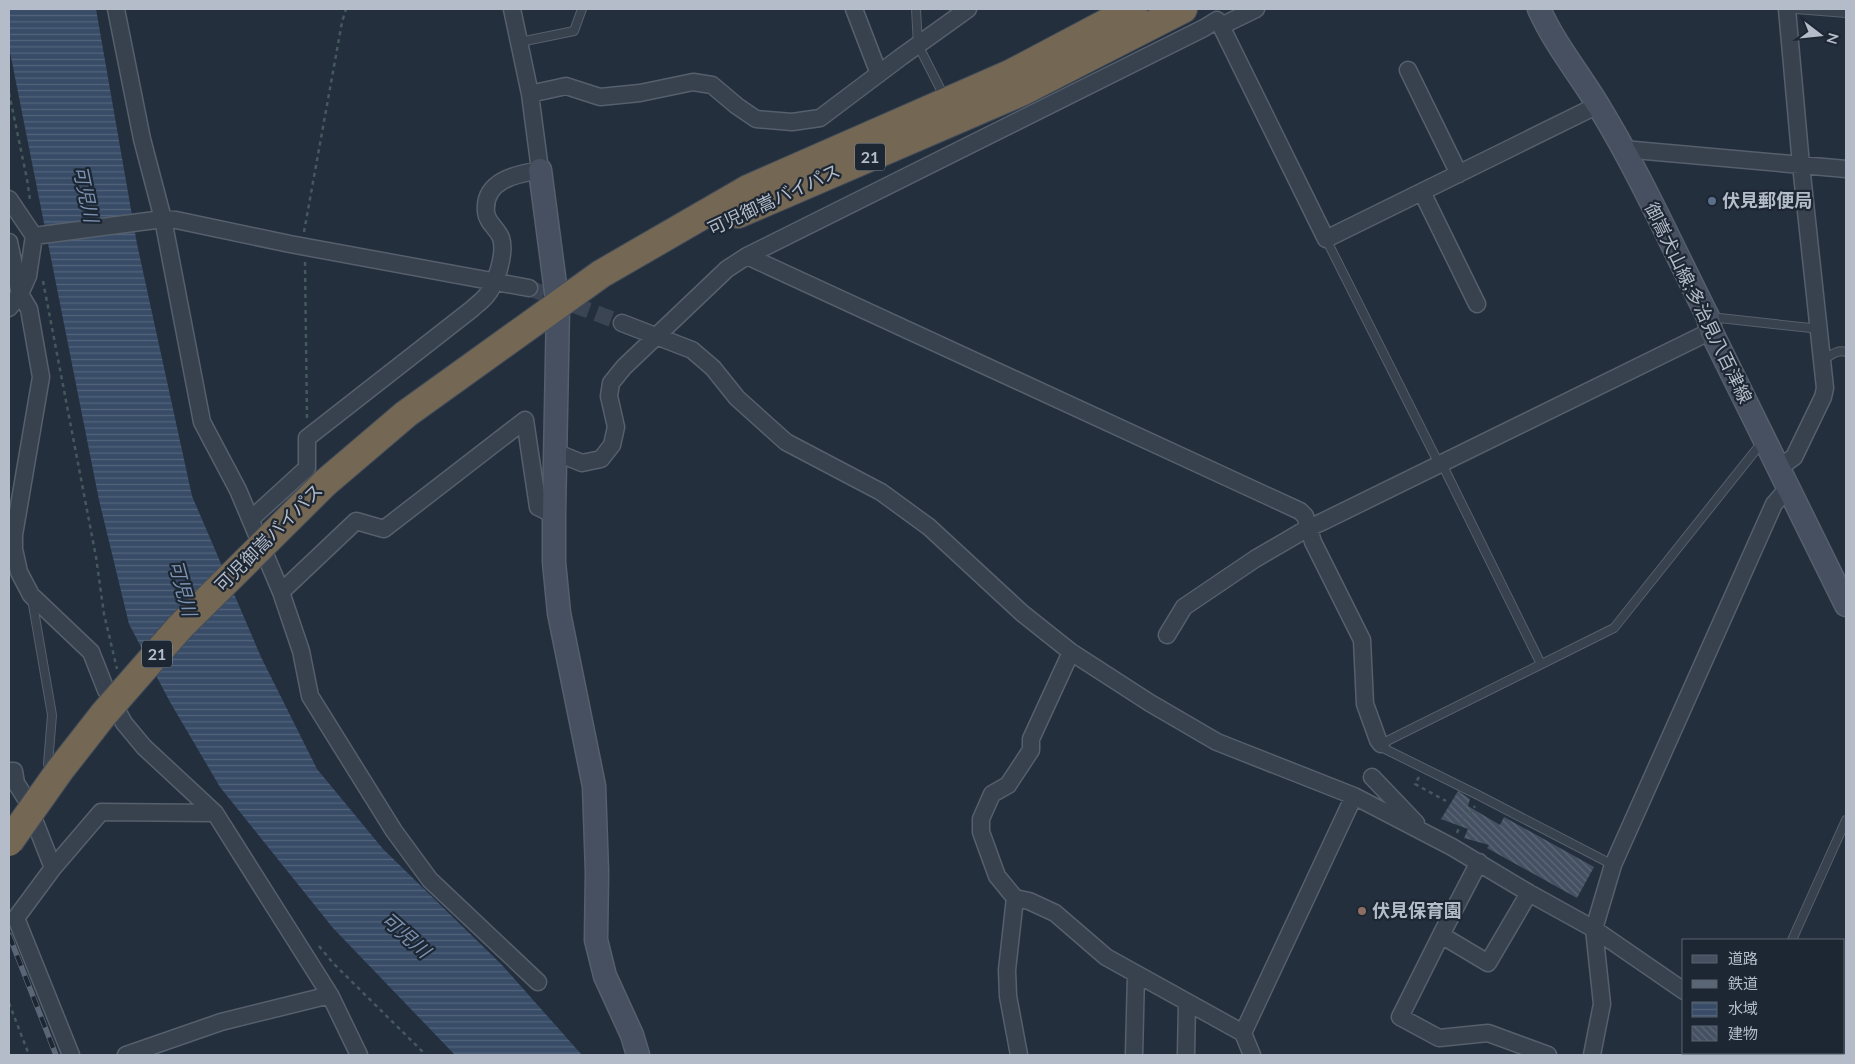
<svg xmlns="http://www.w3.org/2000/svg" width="1855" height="1064" viewBox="0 0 1855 1064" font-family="Lato,'Noto Sans JP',sans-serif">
  <defs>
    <pattern id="water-rules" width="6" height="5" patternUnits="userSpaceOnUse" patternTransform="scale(1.25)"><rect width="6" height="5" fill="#394c67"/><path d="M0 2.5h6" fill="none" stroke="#53647b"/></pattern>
    <pattern id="building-back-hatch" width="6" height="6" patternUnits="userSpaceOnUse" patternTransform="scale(1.25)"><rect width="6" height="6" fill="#455162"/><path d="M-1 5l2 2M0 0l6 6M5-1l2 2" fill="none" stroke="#5d6877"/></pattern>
  </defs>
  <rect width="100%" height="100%" fill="#242f3e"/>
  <path fill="url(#water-rules)" d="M9,9H96L137,244L192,496L261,657L317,769L383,849L501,964L582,1055H455L333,928L220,787L170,702L129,624L99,500L9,47Z"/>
  <path fill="url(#building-back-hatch)" d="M1458,791L1470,799L1468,806L1500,825L1504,817L1594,867L1577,898L1487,848L1489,845L1464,838L1468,829L1441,819Z"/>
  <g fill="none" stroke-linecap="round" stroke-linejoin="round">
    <path stroke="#3a4453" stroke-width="16" stroke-dasharray="16 8" stroke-linecap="butt" d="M529,288L622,323"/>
    <g stroke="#565f6c" stroke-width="10">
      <path id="lane" d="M916,9L918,45L945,98
        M1796,9L1846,13
        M520,42L574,31L582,9
        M1326,239L1436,458L1442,464L1541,664
        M1710,317L1820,329
        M1823,360C1831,355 1838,349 1846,352
        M32,599L52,715L48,764
        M1613,865L1478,795L1385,749L1381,744L1614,628L1763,441
        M1792,940L1846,820"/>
    </g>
    <g stroke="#565f6c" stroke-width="19">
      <path id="street" d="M116,9L142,139L163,219L202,422L238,490L281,592L301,651L310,696L394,831L430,880L538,982
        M854,9L879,74
        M1221,26L1256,9
        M1408,70L1459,174
        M530,94L566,86L600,97L640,93L693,82L712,85L737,106L756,119L792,122L820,118L901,57L968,9
        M1623,149L1846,169
        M1422,192L1477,304
        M9,199L34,236L28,276L20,294L9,308
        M34,236L163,219L176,220L290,244L529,288
        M9,242L20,294L29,309L41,377L14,535V549L19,572L31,595L91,652L106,690L124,723L144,747L215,813L330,995L359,1055
        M747,256L1300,511L1305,516L1313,542L1362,640L1365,704L1378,740L1381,744
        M622,323L692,350L713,368L737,398L786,442L881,492L929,527L1022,613L1071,652L1150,703L1217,742L1354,796L1452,847L1529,893L1594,929L1684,991
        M555,452L582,463L601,459L612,445L616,427L609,396L611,383L624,367L727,269L747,256L1204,28L1217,20L1221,26L1326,239L1598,105
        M1779,468L1794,457L1823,397L1825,388L1801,165L1787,9
        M251,519L307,468V438L472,309C476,305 482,301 486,296C496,285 506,253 501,238C498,229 487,223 486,212C483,180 517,174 540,170L530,94L512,9
        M281,592L356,521L384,529L525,420L538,507L548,512L554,513
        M1167,635L1184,607L1255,559L1308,528L1322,522L1711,331
        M1071,652L1031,739V750L1008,785L992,794L981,819V832L997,876L1015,898L1029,901L1055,913L1106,957L1243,1033L1252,1055
        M9,771H14L16,783L26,799
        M1372,777L1416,823
        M29,807L53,868
        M1479,862L1441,935L1488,963L1529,893
        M1015,898L1007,970L1008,996L1019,1055
        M1441,935L1400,1017L1439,1038L1488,1033L1548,1055
        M1243,1033L1354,796
        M1775,1053L1779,1055
        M71,1055L16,918L53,868L101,812L215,813
        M126,1055L221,1022L330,995
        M1134,1055L1136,974
        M1186,1055L1187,1002
        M1592,1055L1602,1004L1594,929L1613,865L1774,504L1788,488"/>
    </g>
    <g stroke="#565f6c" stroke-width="25">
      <path id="secondary" d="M1539,9C1555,45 1581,76 1601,110C1641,176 1673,248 1708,317L1711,331L1846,605
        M540,170L558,307L554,513V562L559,613L594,786L597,872L596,940L605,976L632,1035L638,1055"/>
    </g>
    <g stroke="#434c59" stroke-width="30">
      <path id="highway" d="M738,214L1021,92L1183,9
        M325,483L406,414L601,274L748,189L1012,73L1133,9"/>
    </g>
    <path stroke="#44595c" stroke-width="2.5" stroke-dasharray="4 4" stroke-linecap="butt" d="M9,93L27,179L30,200
      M304,232L342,22L346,9
      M305,262L307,419
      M43,281L96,557L104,614L117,669
      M1419,777L1415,784L1446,801
      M1457,833L1464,815L1471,812L1475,806
      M319,946L333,963L426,1055
      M9,1003L29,1055"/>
    <use href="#lane" stroke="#38414e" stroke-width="8"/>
    <use href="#street" stroke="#38414e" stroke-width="16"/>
    <use href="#secondary" stroke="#465061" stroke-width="22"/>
    <use href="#highway" stroke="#746855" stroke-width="28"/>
    <g stroke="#5a6575" stroke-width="5.5">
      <path id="rail" d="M9,935L56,1055"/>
    </g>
    <use href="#rail" stroke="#1d2633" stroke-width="4" stroke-dasharray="11" stroke-linecap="butt"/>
    <g stroke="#434c59" stroke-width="30" stroke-linecap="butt">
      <path id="highway-bridge" d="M9,842L60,770L103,715L180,627L325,483"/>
    </g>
    <use href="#highway-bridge" stroke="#746855" stroke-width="28"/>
  </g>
  <circle fill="#5c6f8a" stroke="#1d2633" stroke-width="2" cx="1712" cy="201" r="5"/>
  <circle fill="#8d6e63" stroke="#1d2633" stroke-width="2" cx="1362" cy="911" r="5"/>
  <g text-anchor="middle" stroke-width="4.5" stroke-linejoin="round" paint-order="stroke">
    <g fill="#1d2633" stroke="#878f9c" stroke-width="1">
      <rect x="855" y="143.5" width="30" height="27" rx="4"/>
      <rect x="142" y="640.5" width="30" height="27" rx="4"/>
    </g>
    <g font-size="16" font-weight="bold" fill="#b4bcc9">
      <text x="870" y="163">21</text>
      <text x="157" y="660">21</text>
    </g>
    <g font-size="18" fill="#b4bcc9" stroke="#1d2633">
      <text transform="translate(774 200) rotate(-25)" y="6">可児御嵩バイパス</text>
      <text transform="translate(1698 303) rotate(64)" y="6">御嵩犬山線;多治見八百津線</text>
      <text transform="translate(269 538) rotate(-45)" y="6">可児御嵩バイパス</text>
    </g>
    <g font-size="18" font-weight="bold" fill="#b4bcc9" stroke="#1d2633" text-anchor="start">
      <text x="1722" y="207">伏見郵便局</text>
      <text x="1372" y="917">伏見保育園</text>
    </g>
    <g font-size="19" font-style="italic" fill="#7c92b1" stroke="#1d2633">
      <text transform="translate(86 194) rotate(78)" y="7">可児川</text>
      <text transform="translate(183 588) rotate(75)" y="7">可児川</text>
      <text transform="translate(406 935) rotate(41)" y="7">可児川</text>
    </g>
  </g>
  <rect width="1855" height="1064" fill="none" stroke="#b4bcc9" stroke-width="20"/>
  <rect x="1682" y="939" width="162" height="115" fill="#1d2633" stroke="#59626f"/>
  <rect x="1692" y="955" width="25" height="8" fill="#465061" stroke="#59626f"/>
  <text x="1728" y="964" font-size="15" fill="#b4bcc9">道路</text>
  <rect x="1692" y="980" width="25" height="8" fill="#5a6575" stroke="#59626f"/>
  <text x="1728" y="989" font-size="15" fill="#b4bcc9">鉄道</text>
  <rect x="1692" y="1002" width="25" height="15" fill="url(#water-rules)" stroke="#59626f"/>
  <text x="1728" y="1014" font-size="15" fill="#b4bcc9">水域</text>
  <rect x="1692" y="1026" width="25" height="15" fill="url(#building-back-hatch)" stroke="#59626f"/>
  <text x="1728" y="1039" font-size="15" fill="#b4bcc9">建物</text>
  <g transform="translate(1820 35) rotate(106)" stroke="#1d2633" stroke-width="4" paint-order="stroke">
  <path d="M0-4L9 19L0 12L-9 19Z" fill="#b4bcc9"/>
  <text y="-8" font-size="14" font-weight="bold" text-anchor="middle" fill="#b4bcc9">N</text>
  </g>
</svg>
